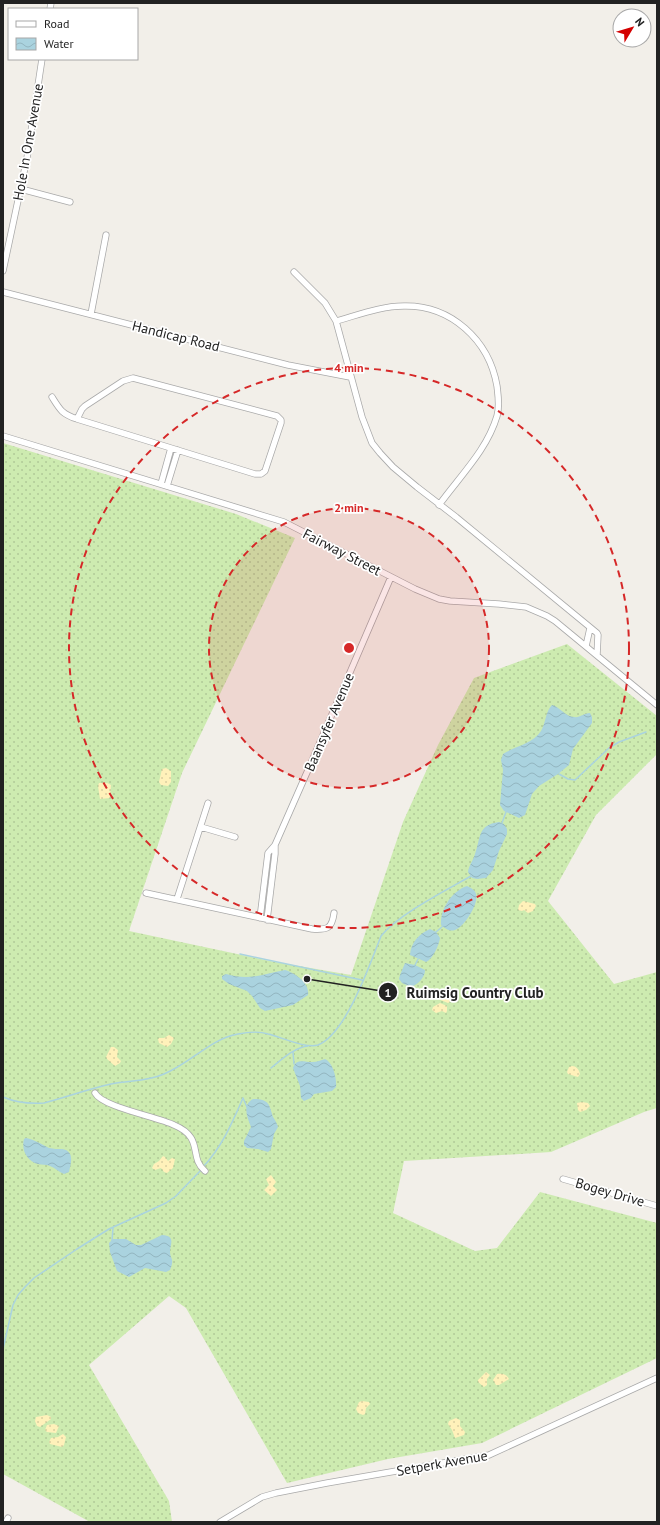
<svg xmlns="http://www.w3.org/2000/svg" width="660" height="1525" viewBox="0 0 660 1525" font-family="'PT Sans',sans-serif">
  <defs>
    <pattern id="grass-dots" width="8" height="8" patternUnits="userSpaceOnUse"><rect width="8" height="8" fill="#cdebb0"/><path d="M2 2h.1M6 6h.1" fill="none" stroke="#b0c997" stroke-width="1.8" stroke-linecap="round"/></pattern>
    <pattern id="sand-dots" width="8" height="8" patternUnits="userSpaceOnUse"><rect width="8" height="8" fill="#fff1ba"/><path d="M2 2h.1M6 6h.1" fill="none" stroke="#dacea0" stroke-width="1.8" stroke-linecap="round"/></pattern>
    <pattern id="water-waves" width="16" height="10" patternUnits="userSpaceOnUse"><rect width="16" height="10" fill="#aad3df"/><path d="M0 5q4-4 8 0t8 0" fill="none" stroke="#92b5bf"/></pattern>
  </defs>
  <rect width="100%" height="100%" fill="#f2efe9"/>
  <path fill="url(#grass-dots)" d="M3,443L236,514L295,538L182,773L129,931L270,961L351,975L403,822L438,745L474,678L567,644L657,716V754L596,815L548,901L614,984L657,972V1108L644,1112L551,1152L404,1161L393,1213L475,1251L497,1248L540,1192L657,1223V1358L482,1443L388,1459L287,1483L186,1308L169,1296L89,1365L169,1501L172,1522H90L3,1474Z"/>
  <path fill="url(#sand-dots)" d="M166,768L171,771V782L168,786L161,785L159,782L162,769Z
    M99,783H107L111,785L110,798L100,799L98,786Z
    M523,901L535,904L536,906L533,911L528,913L524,910L522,911L518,910L519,905Z
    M441,990C446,992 451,997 450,1002L448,1003L438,999L437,997L438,992Z
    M440,1003L447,1006V1011L446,1013L442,1011L436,1013L432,1010L433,1007Z
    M169,1035L174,1038L171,1044L167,1047L159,1043L158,1039L159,1038H164Z
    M111,1047H114L118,1050L117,1057L121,1061L120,1063L115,1066L107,1059L106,1057Z
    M572,1066C576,1066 579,1069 580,1074L578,1077L568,1074L567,1072L569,1067Z
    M582,1102L588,1103L590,1106L586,1110L580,1112L578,1110L577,1103Z
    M163,1156L165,1157L168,1161L172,1158L175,1159L173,1168L167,1173L164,1172L161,1168L155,1170L152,1168L154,1164L159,1161Z
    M271,1175L276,1182L273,1186L277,1190L271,1196L264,1190L269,1185L266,1179Z
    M486,1372L490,1375L487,1379V1385L484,1387L478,1382V1380Z
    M497,1374C502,1373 507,1374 509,1379L499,1385H496L493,1380Z
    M362,1401L369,1402L370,1404L366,1408L365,1414L363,1415L358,1413L356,1409L359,1402Z
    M47,1415L51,1417V1419L40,1427L37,1426L35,1421L36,1417Z
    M456,1418L460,1420V1426L465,1432L464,1435L455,1438L452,1430L448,1424L449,1421Z
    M54,1424L59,1426L56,1433L47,1432L45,1430L47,1425Z
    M63,1434L66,1437L64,1445L62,1447L50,1444L49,1442L51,1438L58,1437Z"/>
  <path fill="url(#water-waves)" d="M552,705C560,707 566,717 574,717C580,718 584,713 590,713L592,717V723L573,749L569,765L558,774L539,786L532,794L525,815L519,818L504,811L500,805L503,770L501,760L503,754C515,746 533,744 541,731C546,723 545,712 552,705Z
    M499,822L504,824L507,829V834L499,851L493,870L486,878L477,879L472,878L468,872C469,865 473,861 475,854C481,838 477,825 499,822Z
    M467,886C471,888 475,890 476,894C479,904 464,927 455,930C449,932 445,928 441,925C440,909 452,891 467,886Z
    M430,929L436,932L440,938C439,945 433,959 426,962L410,955C411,942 419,934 430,929Z
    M405,963L415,965L425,970C425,978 418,984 411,987L402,983L399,979L400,975Z
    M285,970C295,973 310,983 308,995L293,1005L265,1011L260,1008L252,996L247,991L229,984L222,979V976L226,974C249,981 263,974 285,970Z
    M325,1059C333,1062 337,1079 336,1087L332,1091L314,1094L311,1098L304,1101L301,1098L300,1086L293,1068C296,1058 304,1062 312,1062C317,1062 321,1060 325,1059Z
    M253,1099C270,1099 269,1105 273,1117C275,1120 277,1123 278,1127L274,1134L271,1149L268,1152L258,1149L247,1148L244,1145V1141L251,1127C247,1117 242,1105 253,1099Z
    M26,1138C35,1140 41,1144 49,1148C54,1149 57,1149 62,1149C75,1151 71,1163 69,1172L64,1174C59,1172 55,1168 50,1166C46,1164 42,1165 38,1164C27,1161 21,1150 24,1139Z
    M162,1235C175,1236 171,1242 170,1251C170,1260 175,1258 170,1270L166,1272L145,1268L129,1277L117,1271L110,1252L109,1243L113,1239H126L136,1245H141Z"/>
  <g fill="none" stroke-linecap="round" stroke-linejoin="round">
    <path stroke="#aad3df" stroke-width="1.5" d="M559,774L568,779L575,780L609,748L619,742L646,732
      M502,823L506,812
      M436,932L443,926
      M240,954L362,980
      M415,965L418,959
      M293,1052L294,1064
      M271,1068C281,1060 295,1047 308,1046
      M3,1097C17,1103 30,1104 44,1103C67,1097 88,1089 111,1084C130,1080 146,1082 164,1074C191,1063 210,1039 238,1034C248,1032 259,1031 268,1034C281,1037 306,1049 318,1045C346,1034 370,964 381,936C399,914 445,891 471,876
      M243,1098L247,1107
      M203,1167C222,1147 232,1123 243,1098
      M112,1241L113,1228
      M3,1349L13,1305L18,1295L25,1287L34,1278L77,1249L109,1229L166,1203L176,1196L201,1170"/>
    <g stroke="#a9a9a9" stroke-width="7">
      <path id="minor" d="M50,9L51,3
        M21,189L70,202
        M3,271L27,158L42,59
        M294,272L325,303L336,321L362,417L372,443L380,453L393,467L417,487L456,517L597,633L598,635L597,655
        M3,292L288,365L350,377
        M91,314L106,235
        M336,321C358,315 381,306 404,306C451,305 489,340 497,386C498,395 500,406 497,416C487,450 460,476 439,505
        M133,378L277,416L281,420V423L265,471L261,474H255L77,419L82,409L85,406L123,381Z
        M52,397C60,410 62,414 77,419
        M3,436L284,522L415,589L439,599L450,601L499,604L526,607L547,616L555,621L657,705
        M161,484L171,448
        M167,486L178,450
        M586,646L590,628
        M201,827L235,837
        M146,893L312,929C327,930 332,929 334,913
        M177,899L208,803
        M260,918L268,853L275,845L308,770L391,577
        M267,920L275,854V845
        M95,1093C102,1107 158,1117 174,1125C205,1138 188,1157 205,1171
        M563,1179L657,1206
        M6,1522L8,1518
        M220,1522L262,1497L276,1493L327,1483L489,1455L657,1378"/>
    </g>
    <use href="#minor" stroke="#fff" stroke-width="5.5"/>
  </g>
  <circle cx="349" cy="648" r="140" fill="#d62828" fill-opacity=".12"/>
  <g fill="none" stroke="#d62828" stroke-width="2" stroke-dasharray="7 5">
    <circle cx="349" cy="648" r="140"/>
    <circle cx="349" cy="648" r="280"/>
  </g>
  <g text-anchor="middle" stroke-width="3.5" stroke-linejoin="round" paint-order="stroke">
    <g font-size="14" fill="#222" stroke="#fff">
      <text transform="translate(28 142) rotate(-80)" y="5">Hole In One Avenue</text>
      <text transform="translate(176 336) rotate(14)" y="5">Handicap Road</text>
      <text transform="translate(342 552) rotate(27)" y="5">Fairway Street</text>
      <text transform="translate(329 722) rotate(-67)" y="5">Baansyfer Avenue</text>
      <text transform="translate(610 1192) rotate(16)" y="5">Bogey Drive</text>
      <text transform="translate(442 1463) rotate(-10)" y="5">Setperk Avenue</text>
    </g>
  </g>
  <circle cx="349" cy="648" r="6" fill="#d62828" stroke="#fff" stroke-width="2"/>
  <g font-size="12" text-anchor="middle" font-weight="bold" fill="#d62828" stroke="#fff" stroke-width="3.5" stroke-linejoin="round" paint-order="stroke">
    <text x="349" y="372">4 min</text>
    <text x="349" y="512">2 min</text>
  </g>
  <path fill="none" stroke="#222" stroke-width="1.5" d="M307 979L388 992"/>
  <g fill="#222" stroke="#fff" stroke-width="1.5">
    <circle cx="307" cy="979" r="4"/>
    <circle cx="388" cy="992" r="10"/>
  </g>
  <g font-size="12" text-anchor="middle" font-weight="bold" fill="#fff">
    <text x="388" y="997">1</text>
  </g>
  <g font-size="15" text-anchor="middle" font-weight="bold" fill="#222" stroke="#fff" stroke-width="3.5" stroke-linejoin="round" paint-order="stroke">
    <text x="475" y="998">Ruimsig Country Club</text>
  </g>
  <rect width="660" height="1525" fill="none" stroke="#222222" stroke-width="8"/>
  <rect x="8" y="8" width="130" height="52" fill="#ffffff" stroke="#a7a7a7"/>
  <rect x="16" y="21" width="20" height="6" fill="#ffffff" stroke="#a7a7a7"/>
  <text x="44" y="28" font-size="12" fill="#222222">Road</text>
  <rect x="16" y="38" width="20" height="12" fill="url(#water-waves)" stroke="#a7a7a7"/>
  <text x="44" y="48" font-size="12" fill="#222222">Water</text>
  <g transform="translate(632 28) rotate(52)"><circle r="19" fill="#ffffff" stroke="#a7a7a7"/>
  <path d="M0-3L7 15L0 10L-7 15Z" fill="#d40000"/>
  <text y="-6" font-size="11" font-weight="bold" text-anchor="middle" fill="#222222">N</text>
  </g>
</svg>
